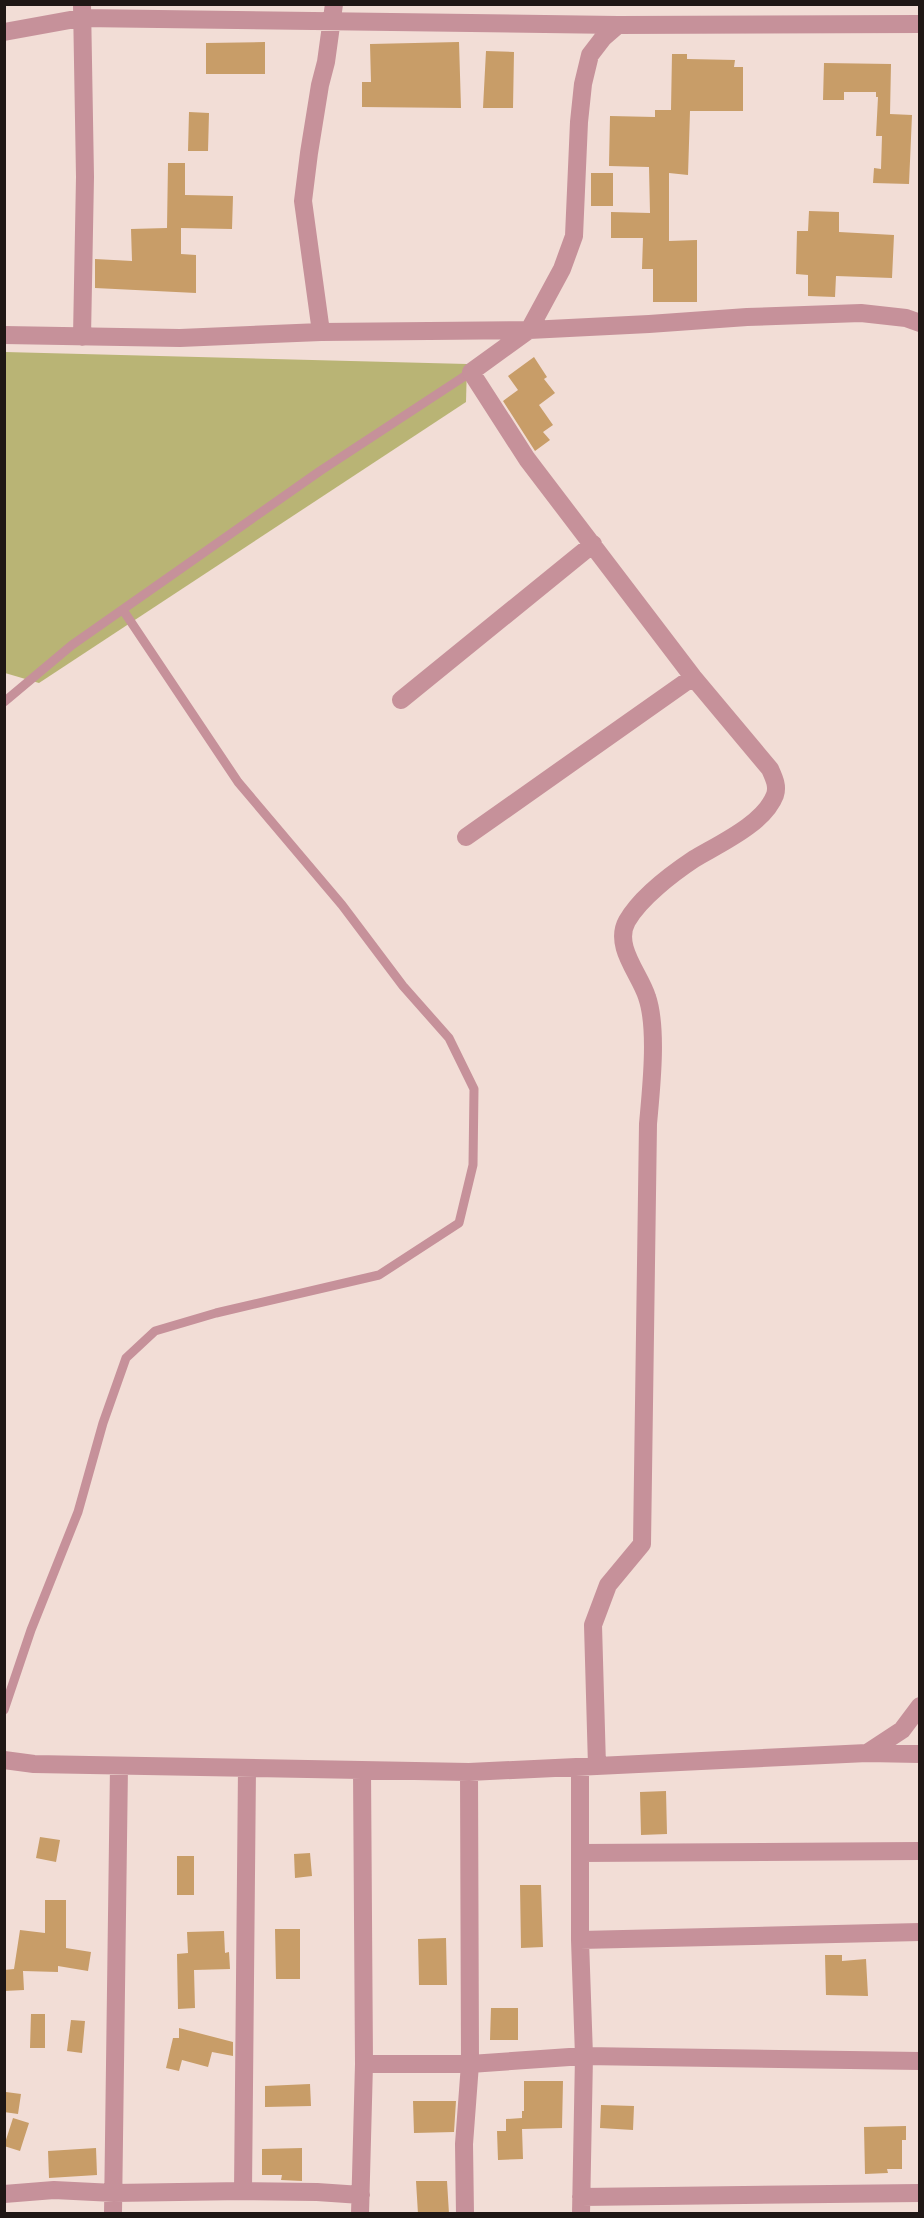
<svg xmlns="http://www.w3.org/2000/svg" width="924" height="2218" viewBox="0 0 924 2218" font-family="'Fira Sans Condensed',sans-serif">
  <rect width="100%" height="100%" fill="#f2ddd6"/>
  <path fill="#b9b475" d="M5,352L467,364L466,402L39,683L5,673Z"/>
  <path fill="#c89d68" d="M265,42V74H206V43Z
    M459,42L461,108L362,107V82H371L370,44Z
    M486,51L514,52L513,108H483Z
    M672,54H687V59L735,60L734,67H743V111H690L688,175L669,173V241L697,240V302H653V269H642L643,238H611V212L650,213L649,167L609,166L610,116L655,117V110H671Z
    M824,63L891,64L890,114L912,115L909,184L873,183L874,168L881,169L882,136H876L878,97H876V92H844V100H823Z
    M189,112L209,113L208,151H188Z
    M168,163H185V195L233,196L232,229L181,228V254L196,255V293L95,288V259L132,261L131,229L167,228Z
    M591,173H613V206H591Z
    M809,211L839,212V232L894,235L892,278L836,276L835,297L808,296V275L796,274L797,231H808Z
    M534,357L547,377L544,379L555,393L539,405L553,425L543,432L550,440L535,451L503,401L518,390L508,376Z
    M666,1791L667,1834L641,1835L640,1792Z
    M40,1837L60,1840L56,1862L36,1858Z
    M310,1853L312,1876L295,1878L294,1854Z
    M177,1856H194V1895H177Z
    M520,1885H541L543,1947L521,1948Z
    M45,1900H66V1948L91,1952L88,1971L58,1966V1972L23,1971L24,1990L4,1991V1970L14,1969L20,1930L45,1933Z
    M275,1929H300V1979H276Z
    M224,1931L225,1953L229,1952L230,1969L194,1970L195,2008L178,2009L177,1954L188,1953L187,1932Z
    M446,1938L447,1985H419L418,1939Z
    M825,1955H842V1961L866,1959L868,1996L826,1995Z
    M491,2008H518V2040H490Z
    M31,2014H45V2048H30Z
    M71,2020L85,2021L82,2053L67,2051Z
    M179,2028L233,2042V2056L212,2052L208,2067L182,2060L179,2071L166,2068L173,2038H179Z
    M524,2081H563L562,2128L522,2129L523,2159L498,2160L497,2131H506V2119L522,2118V2111H524Z
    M310,2084L311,2106L265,2107V2086Z
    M6,2092L21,2094L18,2114L4,2112Z
    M413,2101H456L454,2132L414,2133Z
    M601,2105L634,2106L633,2130L600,2128Z
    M13,2118L29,2123L20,2151L4,2146Z
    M906,2126V2140H902V2169H887L888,2173L865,2174L864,2127Z
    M96,2148L97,2175L49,2178L48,2151Z
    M302,2148V2181L281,2180L282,2175H262V2149Z
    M416,2181H447L449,2214H418Z"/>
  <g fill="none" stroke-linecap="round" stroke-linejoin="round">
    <path stroke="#c6919a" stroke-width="9" d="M4,702L72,645L320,471L471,372
      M4,1710L31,1630L78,1512L103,1423L126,1358L155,1331L216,1313L379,1275L459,1223L473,1165L474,1089L449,1038L403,986L342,905L238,782L123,610"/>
    <path stroke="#c6919a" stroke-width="18" d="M4,32L81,18L618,25L920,24
      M321,332L303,201L309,153L320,85L326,62L334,4
      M4,335L180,338L321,332L529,330L649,324L747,317L861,313L906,318L920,323
      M82,337L85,177L82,4
      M401,700L593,544
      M466,837L693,677
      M867,1753L902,1730L920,1706
      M4,1760L34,1764L469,1772L867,1753L920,1754
      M597,1766L593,1625L608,1585L642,1544L648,1124C651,1090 658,1029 647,997C640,974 613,946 627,921C640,898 673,873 694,859C719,844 764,824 775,795C778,786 774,778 770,769L693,677L527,459L471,372L529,330L562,269L574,236L579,122L583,84L590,55L603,38L618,25
      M580,1767V1940L584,2056L581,2214
      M580,1853L920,1851
      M580,1940L920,1932
      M364,2064H470L584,2056L920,2061
      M243,2191L247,1768
      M4,2194L54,2190L114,2193L243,2191L317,2192L361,2195
      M581,2197L920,2193
      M113,2214L119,1766
      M360,2214L364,2064L362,1770
      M465,2214L464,2144L470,2064L469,1772"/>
  </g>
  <rect width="924" height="2218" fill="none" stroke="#1f1715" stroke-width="12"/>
</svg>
